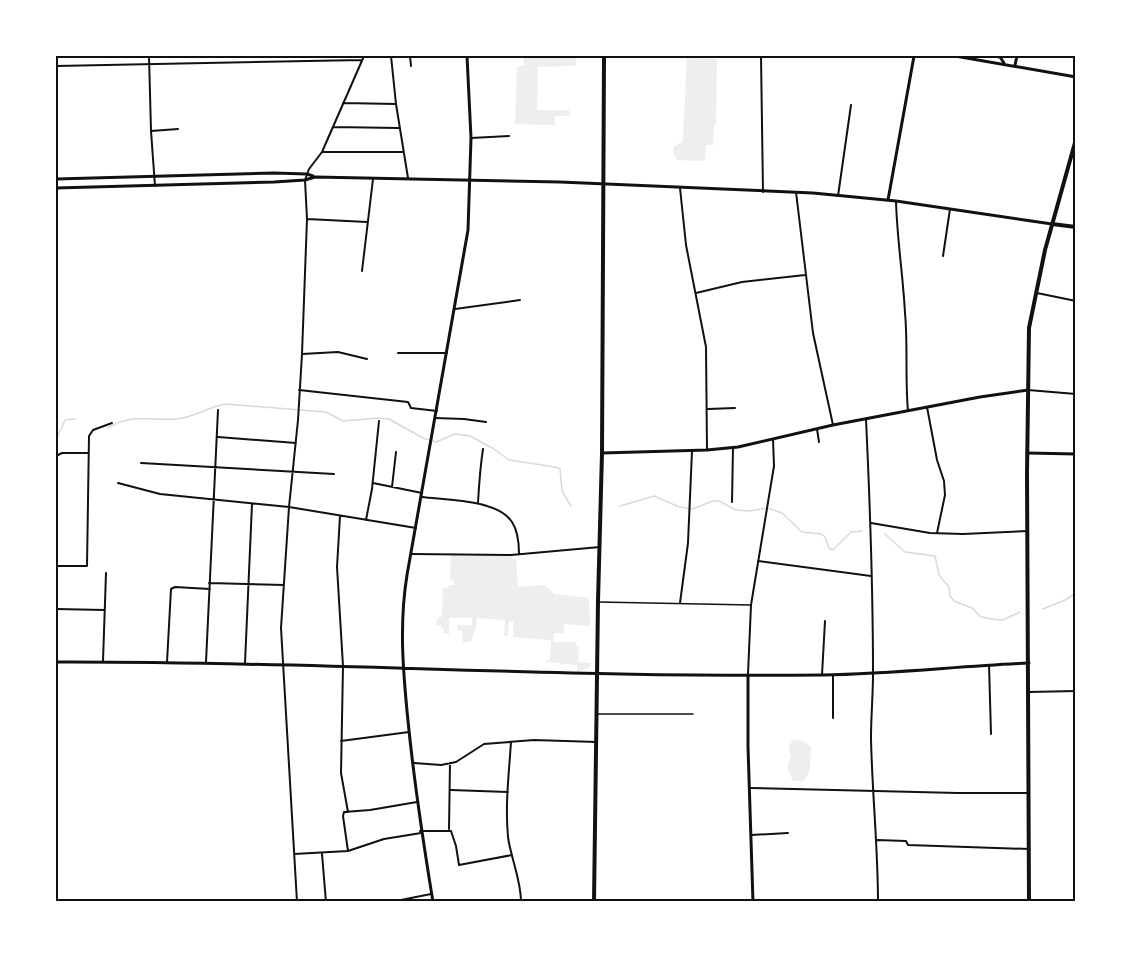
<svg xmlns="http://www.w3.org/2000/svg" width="1131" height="957" viewBox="0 0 1131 957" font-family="'Libre Baskerville',serif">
  <rect width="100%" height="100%" fill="#fff"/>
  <path fill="#eee" d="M529,56H576V66L538,67L537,110H569L570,116H555V125L515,124L517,67L524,65L523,58Z
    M687,58L717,59L716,125H714L713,145H706L705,160L701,161L676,160V155H673L674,146L682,142L683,137Z
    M451,554L511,555L512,559H516L518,587L544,585L555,594L589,598L590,626L564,624V633H554L553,642H576V646L579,647L578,662L591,663L590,667L577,672V665L546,662V660H550L551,640L513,637V621H509L508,636H504L505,620L477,618L476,628L471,641L463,643L462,631L457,630V625H472V618H449V634H444V629H441V625H437L436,622L439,617H442L443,588L448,589L449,585H454V581L450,580Z
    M793,740L803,741L811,746L810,770L804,781H793L787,768L791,756C787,749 788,746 793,740Z"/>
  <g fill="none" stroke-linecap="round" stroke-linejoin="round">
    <path stroke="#d9d9d9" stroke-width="1.5" d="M108,428C132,413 150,421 176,419C193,418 208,407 225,404L326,412L343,421L378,418L389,419L423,438L436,442L455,434L470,436L494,449L509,460L555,467L560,469L562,491L571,506
      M56,440L65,420L75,419
      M620,506L654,496L679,507L692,509L713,501H719L736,510L749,511L768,508L782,513L802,532L821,534L825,537L829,548L833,550L851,532L862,531
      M885,534L905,552L935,556L939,575L949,587L950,596L954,601L972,608L981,617L998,620H1003L1020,612
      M1043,609L1065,600L1076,593"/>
    <path stroke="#111" stroke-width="1.5" d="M599,602L751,605
      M598,714H693"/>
    <path stroke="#111" stroke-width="2" d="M149,56L151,131L155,186
      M391,56L396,104L408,178
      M410,56L411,66
      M761,56L763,192
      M56,66L362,60
      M343,103L396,104
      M333,127L399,128
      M151,131L178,129
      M471,138L509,136
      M322,152H403
      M680,188L686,245L706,347L707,450
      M796,192L813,333L833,425
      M838,196L851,105
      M896,201C897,239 903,275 905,313C908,345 905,378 908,411
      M307,219L367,222
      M943,256L950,209
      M362,271L373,179
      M696,293L742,282L805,275
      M1037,293L1076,301
      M455,309L520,300
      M398,353H447
      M302,354L338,352L367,359
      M299,390L408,402L411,408L437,411
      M1028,390L1076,394
      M927,407L937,460L944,481L945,495L937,533
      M708,409L735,408
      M435,418L464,419L486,422
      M866,419C870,504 873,589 873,674C873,695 871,716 871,738C872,792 878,847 878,902
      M817,429L819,442
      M218,437L296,443
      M56,456L62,453H88
      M141,463L334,474
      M118,483L160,494L289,507L416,528
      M373,483L422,493
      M392,487L396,452
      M422,497C446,500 497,499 512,522C518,531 519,543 519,554
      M732,502L733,448
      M478,503C479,485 480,468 483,449
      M340,516L337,567L343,666L341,773L348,812
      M366,520L372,489L379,421
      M871,523L930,533L963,534L1028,531
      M411,554L511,555L600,547
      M758,561L871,576
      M56,566H87L89,436L93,430L112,423
      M209,583L284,585
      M680,603L688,543L692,451
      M56,609L105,610
      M103,661L106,573
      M167,662L171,589L175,587L210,589
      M206,662L218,410
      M245,663L252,504
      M989,665L991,734
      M748,674L751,605L774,466L773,439
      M822,675L825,621
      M833,675V718
      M1029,692L1076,691
      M341,741L409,732
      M511,742C509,773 505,805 508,837C511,859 521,879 521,902
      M414,763L441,765L456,762L484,744L534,740L597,742
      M750,788L958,793H1029
      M451,790L508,792
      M449,829L450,763
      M420,831H451L456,846L459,865L512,855
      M751,835L788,833
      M877,840L906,841L908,845L1029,849
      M348,851L343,816L344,812L370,810L417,802
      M294,854L348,851L384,839L421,833
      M322,854L326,902
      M297,902L281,628L289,507L298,420L302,354L307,219L305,180L309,169L322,152L364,56
      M391,902L431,894"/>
    <path stroke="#111" stroke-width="3" d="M955,56L1076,77
      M994,56L1000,57L1004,63
      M1015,65L1017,56
      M56,179L274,173L307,174L313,176
      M56,188L274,182L305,180L315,177L560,182L813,193L896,201L1052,224
      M888,200L914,56
      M602,453L707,450L738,447L833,425L980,397L1028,390
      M1027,453L1076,454
      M56,662C312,661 567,678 823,675C892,674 960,666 1029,663
      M748,675V747L753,902
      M433,902C423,841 414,781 408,721C403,671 399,624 407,575L468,230L471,138L467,56"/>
    <path stroke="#111" stroke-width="4" d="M1052,224L1076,227"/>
    <path stroke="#111" stroke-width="4" d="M594,902L598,601L602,453L604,56
      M1029,902L1027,473L1029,328L1045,250L1076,139"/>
  </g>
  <rect width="1131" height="957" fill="none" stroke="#ffffff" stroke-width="114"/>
  <rect x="57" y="57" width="1017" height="843" fill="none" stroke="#111" stroke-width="2"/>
</svg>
